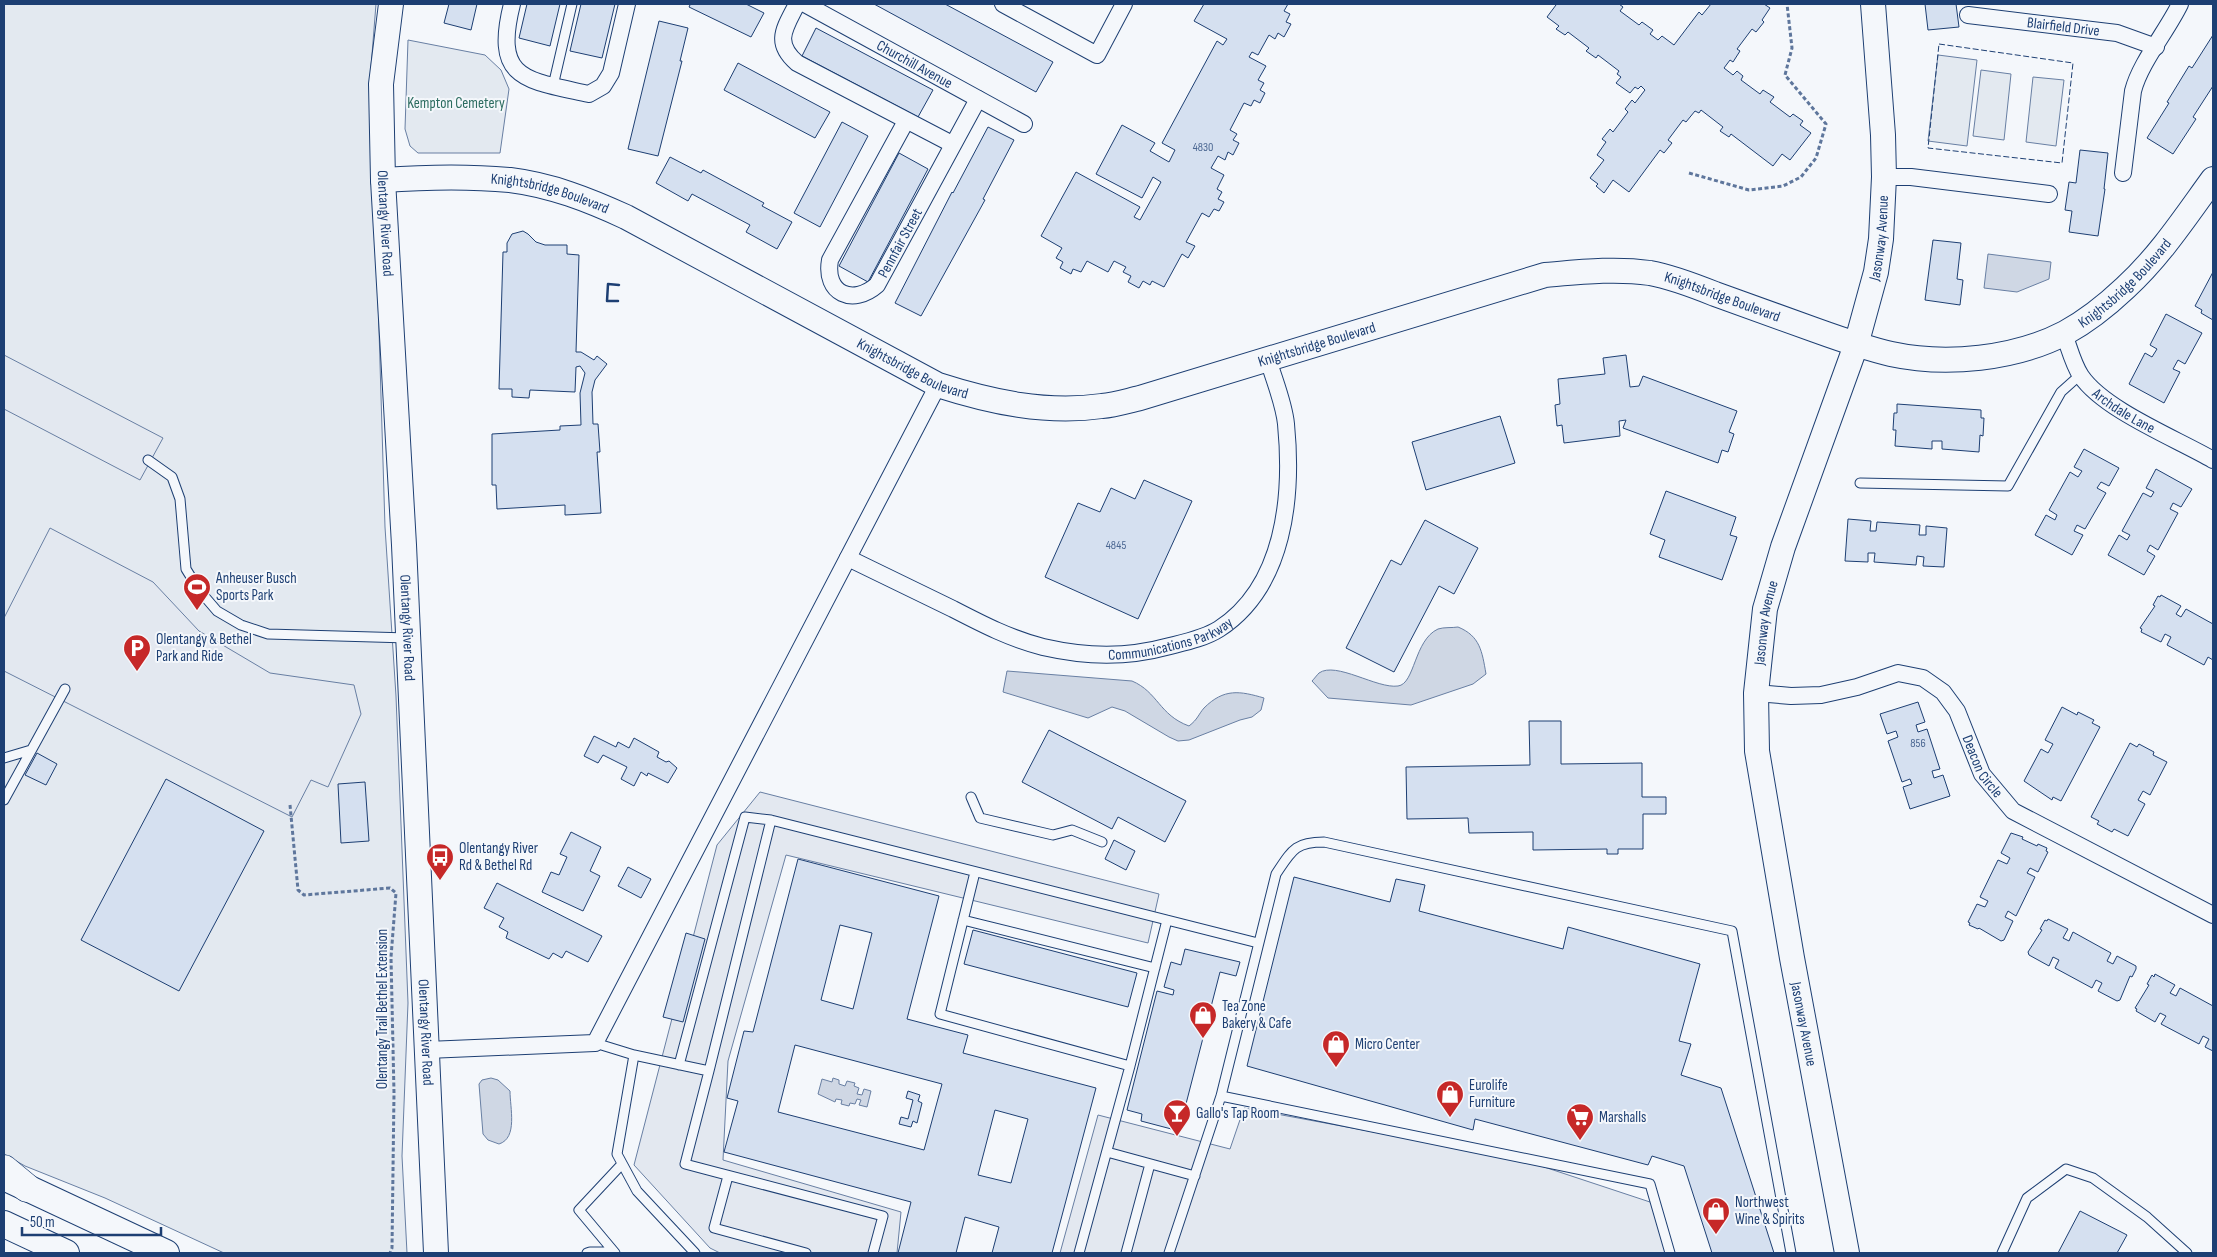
<svg xmlns="http://www.w3.org/2000/svg" width="2217" height="1257" viewBox="0 0 2217 1257" font-family="'Sofia Sans Condensed',sans-serif">
  <rect width="100%" height="100%" fill="#f4f7fb"/>
  <path fill="#e3e9f0" stroke="#687fa3" d="M4,4H376L371,67L385,527L396,696L408,1003L402,1156L407,1253H224L105,1198L25,1166L4,1154Z
    M408,40L485,55L501,70L509,89L500,153H418L410,146L405,129Z
    M1938,55L1977,60L1967,146L1928,141Z
    M1981,70L2011,74L2004,140L1973,136Z
    M2033,77L2064,80L2056,146L2026,142Z"/>
  <path fill="#e3e8f0" stroke="#687fa3" d="M4,355L163,438L140,480L4,409Z
    M50,528L153,582L199,631L270,673L354,685L361,714L328,787L311,780L292,817L4,671V618Z
    M760,792L1159,894L1148,943L786,855L728,1061L723,1160L901,1212L897,1253H720L710,1248L634,1165L717,845Z
    M1244,1108L1520,1159L1656,1204L1670,1253H1060L1098,1115L1230,1149Z"/>
  <path fill="#cfd7e4" stroke="#687fa3" d="M1988,254L2051,262L2049,279L2017,292L1984,288Z
    M1458,627C1480,636 1482,651 1486,674L1473,684L1411,705L1328,698L1312,681C1314,679 1317,675 1319,673C1336,661 1377,689 1398,686C1415,684 1414,640 1438,629C1444,627 1452,628 1458,627Z
    M1007,671L1132,681C1158,692 1159,715 1189,726C1198,719 1198,715 1204,708C1224,688 1240,691 1264,698L1261,710L1252,717L1240,720L1189,740L1178,741L1169,737L1125,711L1112,707L1088,718L1003,692Z
    M491,1078L498,1080L510,1091C510,1108 518,1138 499,1144L488,1140L483,1134L479,1084L482,1080Z
    M833,1078L839,1080V1084L845,1086L847,1081L855,1083L854,1086L859,1088L857,1094L862,1095L864,1089L871,1091L867,1107L859,1105L861,1100L857,1099L855,1104L850,1103L849,1106L841,1104L842,1100L836,1099L835,1102L818,1094L822,1079L832,1082Z"/>
  <path fill="#d5e0f0" stroke="#1d3f73" fill-rule="evenodd" d="M449,4H477L471,30L444,23Z
    M527,4H560L550,46L519,38Z
    M581,4H615L602,58L570,51Z
    M688,4H746L764,13L751,37L689,7L690,5Z
    M874,4H945L1053,62L1036,92Z
    M1204,4H1288L1284,11L1290,14L1286,22L1291,24L1284,37L1278,33L1275,39L1269,35L1258,55L1252,52L1249,57L1266,66L1258,80L1264,83L1260,90L1265,93L1260,103L1254,100L1251,106L1244,103L1230,130L1237,134L1233,140L1239,143L1233,155L1228,152L1225,160L1218,156L1211,168L1224,175L1217,189L1222,192L1218,199L1224,202L1219,211L1214,209L1209,217L1202,213L1186,242L1195,246L1188,258L1182,254L1164,287L1152,281L1150,285L1143,281L1139,288L1128,282L1131,276L1123,272L1126,267L1114,261L1108,272L1087,261L1081,272L1073,269L1071,274L1060,268L1063,262L1056,258L1062,248L1041,236L1076,172L1140,207L1134,217L1140,220L1161,182L1153,177L1142,198L1096,174L1122,125L1155,143L1150,151L1169,162L1175,150L1162,143L1217,41L1223,45L1227,39L1194,21Z
    M1554,4H1619L1623,7L1620,11L1639,25L1642,22L1653,30L1650,34L1658,40L1662,36L1674,45L1699,12L1702,15L1711,4H1764L1770,8L1762,20L1764,22L1756,32L1752,29L1737,49L1740,51L1733,62L1730,60L1724,68L1733,75L1737,71L1743,76L1741,80L1760,94L1763,90L1774,97L1770,102L1790,117L1793,114L1803,121L1800,125L1811,133L1790,160L1782,154L1773,166L1731,134L1729,137L1720,131L1723,127L1701,110L1699,113L1695,111L1686,122L1683,120L1668,140L1672,143L1664,153L1660,150L1629,192L1613,180L1604,193L1596,186L1598,184L1590,178L1604,160L1597,155L1606,142L1602,139L1610,129L1613,132L1628,112L1625,109L1632,100L1635,103L1645,90L1641,86L1638,89L1635,87L1630,93L1616,83L1621,77L1617,74L1619,71L1598,55L1596,58L1586,51L1589,48L1568,32L1565,35L1556,29L1559,26L1547,17L1556,5Z
    M1925,4H1956L1959,27L1928,30Z
    M659,21L688,28L680,61H682L658,156L628,149Z
    M816,28L933,90L918,117L802,56Z
    M2213,35V86L2193,117L2196,119L2173,154L2147,138L2169,103L2167,102L2189,66L2192,68Z
    M738,63L830,112L815,138L724,90Z
    M842,122L868,136L820,227L794,213Z
    M988,127L1014,140L983,199L985,200L921,316L895,303L952,192L953,193Z
    M2080,150L2108,153L2104,189H2105L2098,236L2069,232L2072,211L2065,210L2069,182L2076,183Z
    M899,153L928,169L868,282L839,266Z
    M670,157L701,173L703,170L764,203L762,206L792,222L777,249L746,232L750,225L692,194L688,201L656,183Z
    M523,231L528,234L536,242L545,245H567V254L579,255L576,352H581L594,360L597,356L607,364L595,380L592,392L593,424H598L600,452H597L601,513L565,515V505L497,509L496,485H492V434L560,430V426L581,425L580,393L585,373L580,366L576,367L575,392L530,390L529,398L512,397V389H499L503,252H507V243L512,234Z
    M1933,240L1961,243L1957,279L1963,280L1960,305L1925,300Z
    M2213,272V320L2201,313L2202,310L2195,306Z
    M2166,314L2202,333L2185,364L2178,360L2173,369L2180,372L2164,403L2129,384L2145,353L2152,357L2157,349L2150,345Z
    M1626,355L1630,387L1639,386L1643,376L1737,411L1729,432L1734,434L1728,452L1722,450L1718,463L1623,428L1626,420L1619,421L1620,436L1564,443L1562,425L1557,426L1555,405L1560,404L1558,379L1605,374L1603,358Z
    M1897,404L1981,410V418H1984L1983,436L1980,435L1979,452L1942,449V441H1932V449L1895,446L1896,430H1893L1894,413H1897Z
    M1500,416L1515,463L1426,490L1412,442Z
    M2084,449L2119,468L2109,486L2101,482L2097,488L2106,493L2085,529L2077,525L2074,531L2083,535L2072,555L2035,535L2046,515L2055,520L2057,515L2049,510L2070,472L2078,477L2082,471L2074,467Z
    M2156,469L2192,489L2181,507L2173,503L2170,509L2178,513L2158,550L2150,545L2147,551L2155,556L2144,575L2108,555L2119,535L2127,540L2130,535L2122,531L2143,493L2151,497L2154,492L2146,488Z
    M1144,480L1192,501L1138,619L1045,577L1078,503L1100,512L1111,488L1135,499Z
    M1666,491L1736,517L1730,535L1737,537L1722,580L1659,557L1665,540L1650,534Z
    M1848,519L1871,521L1870,531H1876L1877,522L1920,525L1919,535H1926V526L1947,528L1944,567L1923,566L1924,557L1917,556L1916,565L1874,562L1875,553H1868V562L1845,561Z
    M1425,520L1478,548L1454,594L1439,586L1394,672L1346,648L1391,560L1401,565Z
    M2161,595L2181,606L2176,614L2181,617L2186,609L2213,624V660L2208,657L2204,665L2167,645L2171,637L2165,634L2161,642L2141,632L2142,629L2140,628L2155,606L2153,605L2158,596L2160,597Z
    M1918,702L1925,722L1916,725L1918,732L1927,729L1940,769L1932,771L1934,778L1943,775L1950,796L1910,809L1903,787L1912,784L1910,779L1902,782L1888,741L1898,737L1896,731L1887,734L1880,714Z
    M2062,707L2077,715L2078,712L2094,720L2092,723L2100,727L2061,801L2053,797L2052,800L2024,781L2041,749L2048,753L2053,744L2045,740Z
    M1529,721H1561V764L1642,763V797H1666V814H1643V849H1618V854H1607V849L1533,850V832L1469,833L1468,818L1407,819L1406,767L1530,765Z
    M1049,730L1186,801L1165,842L1118,817L1112,829L1022,782Z
    M594,736L616,747L618,742L629,748L634,738L659,752L657,757L666,762L669,761L677,768L668,783L648,773L647,776L641,772L634,786L621,779L627,767L603,755L598,763L584,756Z
    M2130,743L2137,747L2139,744L2154,752L2153,755L2167,762L2150,795L2143,791L2138,800L2145,804L2128,836L2114,829L2112,832L2097,824L2099,821L2091,817Z
    M37,753L57,764L46,785L25,775Z
    M166,779L264,831L179,991L81,940Z
    M365,782L369,841L341,843L338,784Z
    M571,832L601,847L590,871L600,876L583,911L542,892L551,872L559,875L567,857L560,854Z
    M2011,833L2023,837L2022,839L2037,846L2038,844L2047,848L2046,851L2048,852L2038,872L2030,868L2027,873L2035,877L2016,916L2008,911L2005,917L2013,921L2004,940L2001,941L1979,928L1978,929L1969,925L1970,923L1968,922L1977,904L1985,907L1988,901L1980,897L1998,860L2007,864L2010,858L2001,853Z
    M1114,840L1135,851L1126,870L1105,859Z
    M798,859L939,896L907,1019L968,1035L963,1053L1096,1088L1052,1253H992L999,1227L965,1217L956,1253H898L911,1202L724,1152L738,1101L727,1098L744,1031L753,1032ZM840,925L872,933L853,1009L821,1000ZM795,1045L942,1084L924,1150L778,1112ZM995,1110L1028,1119L1011,1183L978,1175Z
    M628,867L651,879L641,898L618,886Z
    M1294,877L1390,902L1396,879L1425,885L1419,911L1563,949L1568,927L1700,964L1679,1041L1691,1044L1681,1075L1721,1088L1774,1253H1712L1684,1166L1652,1156L1648,1165L1475,1119L1473,1130L1247,1066Z
    M497,883L602,936L588,962L566,951L562,958L553,953L549,959L506,938L508,932L499,927L504,918L484,908Z
    M2048,919L2068,929L2063,938L2069,941L2073,932L2111,953L2107,961L2113,964L2117,956L2136,966V969L2132,977L2130,976L2120,1000L2117,1001L2098,991L2102,983L2096,980L2092,988L2055,968L2059,960L2053,957L2049,966L2029,955L2028,952L2042,930L2040,929L2045,920L2047,921Z
    M973,930L1137,973L1128,1007L964,964Z
    M686,933L705,939L683,1022L663,1017Z
    M1185,949L1240,962L1236,976L1220,972L1179,1131L1141,1121L1142,1114L1127,1110L1157,991L1173,995L1174,990L1164,987L1171,962L1181,965Z
    M2155,974L2175,985L2170,993L2176,996L2180,988L2213,1006V1051L2205,1047L2209,1039L2203,1036L2199,1044L2161,1024L2166,1016L2160,1013L2155,1022L2136,1011L2137,1009L2135,1008L2149,985L2147,984L2152,975L2154,977Z
    M908,1091L920,1095L918,1101L922,1103L917,1123L913,1121L911,1127L899,1124L901,1117L908,1119L913,1100L906,1098Z
    M2080,1211L2127,1235L2117,1253H2058Z"/>
  <g fill="none" stroke-linecap="round" stroke-linejoin="round">
    <g stroke="#1d3f73" stroke-width="11">
      <path id="lane" d="M553,86L572,4
        M148,460L172,477L180,499L186,569L199,590L217,611L241,625L268,634L408,638
        M1860,483L2008,486L2061,392L2080,375
        M4,758L31,750
        M971,797L980,818L1053,835L1072,830L1102,842
        M4,800L65,689
        M975,872L940,1014L1130,1066L1079,1253
        M963,920L1155,968
        M595,1043L634,1055L617,1154L637,1191L695,1253
        M634,1055L709,1071L771,820L1258,943
        M679,1065L745,817L771,820
        M1130,1066L1167,920
        M709,1071L685,1164L883,1216L873,1253
        M1221,1096L1650,1184L1670,1253
        M1107,1152L1195,1176
        M728,1176L714,1228L806,1253
        M587,1253L590,1252H613
        M615,1253L579,1210L622,1164
        M1126,1253L1150,1164
        M1169,1253L1221,1096L1276,874C1292,850 1295,842 1324,842L1732,931L1791,1253
        M2002,1253L2027,1198L2066,1169L2093,1178L2147,1217L2187,1253"/>
    </g>
    <g stroke="#1d3f73" stroke-width="18">
      <g id="street">
        <path d="M512,4C493,80 525,80 589,94L603,86L611,73L627,4"/>
        <path d="M797,4C785,28 773,42 797,63L952,144"/>
        <path id="s1" d="M805,4L1024,124"/>
        <path d="M1003,4L1097,55L1124,4"/>
        <path id="s2" d="M1968,15L2117,33L2156,47"/>
        <path id="s3" d="M906,121L830,260C824,294 853,306 877,285L978,99"/>
        <path d="M2123,173L2133,91C2140,63 2167,31 2180,4"/>
        <path d="M1884,177H1911L2049,194"/>
        <path id="s4" d="M2064,334C2069,347 2073,364 2081,376C2104,410 2177,439 2213,460"/>
        <path id="s5" d="M848,558C883,575 918,592 953,609C982,624 1011,639 1043,647C1087,657 1126,658 1170,646C1186,642 1205,638 1219,629C1285,586 1293,496 1286,424C1284,403 1274,380 1268,359"/>
        <path id="s6" d="M1756,693L1791,696L1821,695L1857,687L1898,673L1923,678L1943,692L1957,711L1982,774L2013,811L2213,915"/>
        <path d="M427,1050L595,1043L938,385"/>
      </g>
    </g>
    <g stroke="#1d3f73" stroke-width="26">
      <g id="secondary">
        <path id="s7" d="M391,4L381,84L383,180L404,545L436,1253"/>
        <path id="s8" d="M383,180C425,177 468,176 510,180C551,185 589,200 626,217L938,385C991,402 1046,414 1102,406C1114,405 1127,401 1140,398L1545,275C1580,272 1615,268 1650,273C1672,277 1695,286 1715,294C1749,306 1782,318 1815,330C1840,339 1865,348 1891,354C1946,366 2015,359 2065,333C2087,321 2107,305 2125,288C2160,256 2186,216 2213,179"/>
        <path id="s9" d="M1847,1253L1792,958L1757,751L1756,693L1765,609L1783,547L1856,345L1876,272L1881,239L1884,177L1883,135L1873,4"/>
      </g>
    </g>
    <g stroke="#1d3f73" stroke-width="28">
      <path id="primary" d="M6,1178L166,1253
        M4,1224L66,1253"/>
    </g>
    <g stroke="#1d3f73" stroke-width="29">
      <path id="highway" d="M4,1169L27,1188"/>
    </g>
    <path stroke="#5e769c" stroke-width="3" stroke-dasharray="4 2.5" stroke-linecap="butt" d="M1689,173L1749,190L1783,186L1801,177L1816,158L1826,124L1785,75L1792,48L1787,4
      M290,805L298,890L304,895L390,888L396,893L391,957L394,1093L392,1248L390,1253"/>
    <use href="#lane" stroke="#f4f7fb" stroke-width="9"/>
    <use href="#street" stroke="#f4f7fb" stroke-width="16"/>
    <use href="#secondary" stroke="#f4f7fb" stroke-width="24"/>
    <use href="#primary" stroke="#f4f7fb" stroke-width="26"/>
    <use href="#highway" stroke="#f4f7fb" stroke-width="28"/>
    <path stroke="#1d3f73" stroke-width="1" stroke-dasharray="6 2.5" stroke-linecap="butt" d="M1939,44L2073,63L2062,163L1928,148Z"/>
    <path stroke="#1d3f73" stroke-width="2.5" d="M618,301H607L608,284L619,285"/>
  </g>
  <defs>
    <g id="stadium-pin" transform="scale(1.4375)"><path d="M0 17L-7.5 6A9.5 9.5 0 1 1 7.5 6Z" fill="#c62828" stroke="#f4f7fb"/><path d="M0-5a6.5 5 0 1 0 0 10a6.5 5 0 1 0 0-10ZM-3.5-1.8h7v3.6h-7Z" fill="#fff"/></g>
    <g id="parking-pin" transform="scale(1.4375)"><path d="M0 17L-7.5 6A9.5 9.5 0 1 1 7.5 6Z" fill="#c62828" stroke="#f4f7fb"/><path d="M-3.5-5.5H1a3.5 3.5 0 0 1 0 7H-1V5.5H-3.5ZM-1-3.4V-.6H.8a1.4 1.4 0 0 0 0-2.8Z" fill="#fff"/></g>
    <g id="bus-pin" transform="scale(1.4375)"><path d="M0 17L-7.5 6A9.5 9.5 0 1 1 7.5 6Z" fill="#c62828" stroke="#f4f7fb"/><path d="M-5-6H5V4H4V6H2V4H-2V6H-4V4H-5ZM-3.5-4V0h7V-4ZM-3.5 1.2v1.5H-2V1.2ZM2 1.2v1.5H3.5V1.2Z" fill="#fff"/></g>
    <g id="shop-pin" transform="scale(1.4375)"><path d="M0 17L-7.5 6A9.5 9.5 0 1 1 7.5 6Z" fill="#c62828" stroke="#f4f7fb"/><path d="M-5-2.5h2.3a2.7 3.5 0 0 1 5.4 0H5L5.5 6h-11ZM-1.5-2.5h3a1.5 2.3 0 0 0-3 0Z" fill="#fff"/></g>
    <g id="bar-pin" transform="scale(1.4375)"><path d="M0 17L-7.5 6A9.5 9.5 0 1 1 7.5 6Z" fill="#c62828" stroke="#f4f7fb"/><path d="M-6-5H6L.8 .8V4.5H3.5V6h-7V4.5H-.8V.8Z" fill="#fff"/></g>
    <g id="supermarket-pin" transform="scale(1.4375)"><path d="M0 17L-7.5 6A9.5 9.5 0 1 1 7.5 6Z" fill="#c62828" stroke="#f4f7fb"/><path d="M-6-5.5h2.5l.6 2H6L4.5 2H-2.5L-4.4-4H-6ZM-1.5 3.2a1.3 1.3 0 1 0 .1 0ZM3 3.2a1.3 1.3 0 1 0 .1 0Z" fill="#fff"/></g>
  </defs>
  <g fill-rule="evenodd">
    <use href="#stadium-pin" x="197" y="587"/>
    <use href="#parking-pin" x="137" y="648"/>
    <use href="#bus-pin" x="440" y="857"/>
    <use href="#shop-pin" x="1203" y="1015"/>
    <use href="#shop-pin" x="1336" y="1044"/>
    <use href="#shop-pin" x="1450" y="1094"/>
    <use href="#bar-pin" x="1177" y="1113"/>
    <use href="#supermarket-pin" x="1580" y="1117"/>
    <use href="#shop-pin" x="1716" y="1211"/>
  </g>
  <g text-anchor="middle" stroke-width="4" stroke-linejoin="round" paint-order="stroke">
    <g font-size="12" fill="#4b6792">
      <text x="1203" y="151">4830</text>
      <text x="1116" y="549">4845</text>
      <text x="1918" y="747">856</text>
    </g>
    <g font-size="15" fill="#1d3f73" stroke="#f4f7fb">
      <text dy="5" stroke="none"><textPath href="#s2" startOffset="96">Blairfield Drive</textPath></text>
      <text dy="5" stroke="none"><textPath href="#s1" startOffset="125">Churchill Avenue</textPath></text>
      <text dy="5" stroke="none"><textPath href="#s8" startOffset="169">Knightsbridge Boulevard</textPath></text>
      <text dy="5" stroke="none"><textPath href="#s7" startOffset="220">Olentangy River Road</textPath></text>
      <text dy="5" stroke="none"><textPath href="#s9" startOffset="1042">Jasonway Avenue</textPath></text>
      <text dy="5" stroke="none"><textPath href="#s3" startOffset="282">Pennfair Street</textPath></text>
      <text dy="5" stroke="none"><textPath href="#s8" startOffset="1849">Knightsbridge Boulevard</textPath></text>
      <text dy="5" stroke="none"><textPath href="#s8" startOffset="1414">Knightsbridge Boulevard</textPath></text>
      <text dy="5" stroke="none"><textPath href="#s8" startOffset="994">Knightsbridge Boulevard</textPath></text>
      <text dy="5" stroke="none"><textPath href="#s8" startOffset="574">Knightsbridge Boulevard</textPath></text>
      <text dy="5" stroke="none"><textPath href="#s4" startOffset="101">Archdale Lane</textPath></text>
      <text dy="5" stroke="none"><textPath href="#s9" startOffset="639">Jasonway Avenue</textPath></text>
      <text dy="5" stroke="none"><textPath href="#s7" startOffset="625">Olentangy River Road</textPath></text>
      <text dy="5" stroke="none"><textPath href="#s5" startOffset="345">Communications Parkway</textPath></text>
      <text dy="5" stroke="none"><textPath href="#s6" startOffset="280">Deacon Circle</textPath></text>
      <text transform="translate(382 1009) rotate(-90)" y="5">Olentangy Trail Bethel Extension</text>
      <text transform="translate(1804 1024) rotate(79)" y="5">Jasonway Avenue</text>
      <text dy="5" stroke="none"><textPath href="#s7" startOffset="1030">Olentangy River Road</textPath></text>
    </g>
    <g font-size="15" fill="#2c6c60" stroke="#f4f7fb">
      <text x="456" y="108">Kempton Cemetery</text>
    </g>
    <g font-size="15" fill="#1d3f73" stroke="#f4f7fb" text-anchor="start">
      <text x="216" y="583">Anheuser Busch<tspan x="216" dy="17">Sports Park</tspan></text>
      <text x="156" y="644">Olentangy &amp; Bethel<tspan x="156" dy="17">Park and Ride</tspan></text>
      <text x="459" y="853">Olentangy River<tspan x="459" dy="17">Rd &amp; Bethel Rd</tspan></text>
      <text x="1222" y="1011">Tea Zone<tspan x="1222" dy="17">Bakery &amp; Cafe</tspan></text>
      <text x="1355" y="1049">Micro Center</text>
      <text x="1469" y="1090">Eurolife<tspan x="1469" dy="17">Furniture</tspan></text>
      <text x="1196" y="1118">Gallo's Tap Room</text>
      <text x="1599" y="1122">Marshalls</text>
      <text x="1735" y="1207">Northwest<tspan x="1735" dy="17">Wine &amp; Spirits</tspan></text>
    </g>
  </g>
  <rect width="2217" height="1257" fill="none" stroke="#1d3f73" stroke-width="10"/>
  <path d="M22 1227v8h139v-8" fill="none" stroke="#1d3f73" stroke-width="2.5"/>
  <text x="30" y="1227" font-size="15" fill="#1d3f73" stroke="#f4f7fb" stroke-width="4" paint-order="stroke">50 m</text>
</svg>
